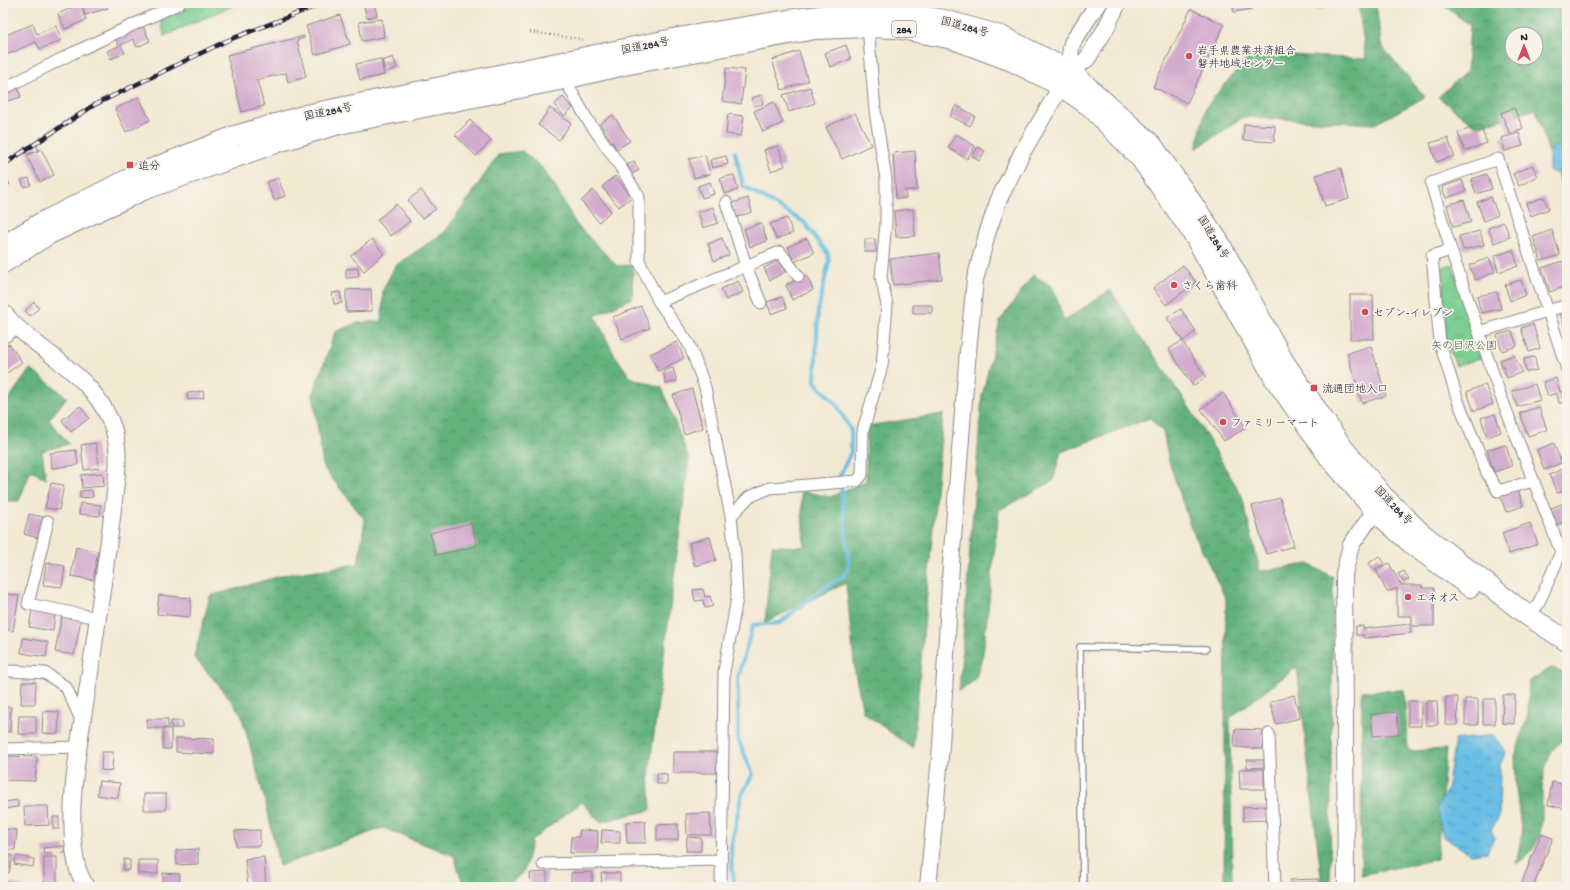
<svg xmlns="http://www.w3.org/2000/svg" width="1570" height="890" viewBox="0 0 1570 890" font-family="'Gochi Hand','Klee One',sans-serif">
  <defs>
    <pattern id="grass-dots" width="8" height="8" patternUnits="userSpaceOnUse"><rect width="8" height="8" fill="#7bcf93"/><path d="M2 2h.1M6 6h.1" fill="none" stroke="#6ab180" stroke-width="1.8" stroke-linecap="round"/></pattern>
    <pattern id="forest-crowns" width="20" height="18" patternUnits="userSpaceOnUse"><rect width="20" height="18" fill="#64b27d"/><path d="M2 6a3 3 0 1 1 6 0M12 15a3 3 0 1 1 6 0" fill="none" stroke="#529068"/></pattern>
    <pattern id="park-tufts" width="24" height="20" patternUnits="userSpaceOnUse"><rect width="24" height="20" fill="#7bcf93"/><path d="M3 7l-1-3M5 7V3M7 7l1-3M15 17l-1-3M17 17v-4M19 17l1-3" fill="none" stroke="#6ab180"/></pattern>
    <pattern id="water-ripples" width="26" height="14" patternUnits="userSpaceOnUse"><rect width="26" height="14" fill="#67bee4"/><path d="M2 4q2-2 4 0t4 0M15 11q2-2 4 0t4 0" fill="none" stroke="#549aba"/></pattern>
  </defs>
  <rect width="100%" height="100%" fill="#f7f3e8"/>
  <filter id="ink" filterUnits="userSpaceOnUse"><feTurbulence type="fractalNoise" baseFrequency=".025" numOctaves="2"/><feDisplacementMap in="SourceGraphic" scale="8" xChannelSelector="R" yChannelSelector="G"/><feConvolveMatrix kernelMatrix="1 2 1 2 8 2 1 2 1" color-interpolation-filters="sRGB"/></filter>
  <filter id="wash" filterUnits="userSpaceOnUse"><feTurbulence type="fractalNoise" baseFrequency=".012" numOctaves="4" result="noise"/><feDisplacementMap in="SourceGraphic" scale="16" xChannelSelector="R" yChannelSelector="G"/><feGaussianBlur stdDeviation="0.9" result="paint"/><feColorMatrix in="noise" values="0 0 0 0 0 0 0 0 0 0 0 0 0 0 0 0 0 1.4 0 .05"/><feComposite in="paint" operator="in"/></filter>
  <g filter="url(#wash)">
    <rect width="100%" height="100%" fill="#f2e9d3"/>
    <path fill="url(#grass-dots)" stroke="#4e7867" d="M198,3H239L164,36L161,21Z"/>
    <path fill="url(#forest-crowns)" stroke="#436a5c" fill-rule="evenodd" d="M1358,3H1376L1381,45L1425,97L1375,124L1243,117L1196,149L1206,107L1251,53L1366,59Z
      M1440,3H1567V186L1563,189L1548,150L1536,109L1477,127L1438,97L1467,71L1470,25ZM1512,34H1536V58H1512Z
      M522,151L541,167L553,183L576,224L617,266L633,265L632,298L595,316L613,352L630,377L662,388L689,459L649,773L651,810L600,822L582,802L532,840L524,871L506,887H464L454,856L383,828L279,866L267,808L241,714L226,694L194,657L210,596L284,575L358,564L365,520L323,467L313,394L335,332L357,323L382,321L383,290L395,266L445,232L499,154Z
      M1033,275L1053,287L1064,321L1110,290L1191,410L1242,496L1260,571L1308,564L1333,577L1330,887L1322,885L1297,667L1230,718L1232,887H1224L1226,599L1191,528L1169,461L1163,432L1150,418L1061,452L1053,481L999,510L983,654L975,680L959,691L982,396L1000,321Z
      M30,369L67,397L49,420L69,444L42,451L46,479L31,470L19,501H3V401L8,400Z
      M943,414L913,749L863,712L855,672L846,583L765,622L772,546L804,547L801,491L830,497L866,481L867,426Z
      M1551,668L1567,673V737C1562,741 1555,746 1551,752C1549,756 1548,762 1546,766C1534,803 1557,839 1516,864L1522,835L1516,789L1515,756L1528,714L1529,681Z
      M1404,690L1408,751L1446,749L1437,859L1361,875L1362,691Z"/>
    <path fill="url(#park-tufts)" stroke="#4e7867" d="M1452,264L1483,357L1456,366L1445,336L1443,267Z"/>
    <path fill="url(#water-ripples)" stroke="#447090" d="M1562,146L1567,153V164L1560,171L1554,173L1549,170V154L1551,148Z
      M1493,735L1506,752L1500,765L1499,817L1491,830L1495,838L1488,852L1471,854L1443,837L1437,808L1447,790L1455,740Z"/>
    <g fill="none" stroke-linecap="round" stroke-linejoin="round">
      <path stroke="#67bee4" stroke-width="4" d="M735,152L743,186L804,222L828,254L829,261L818,311L815,382L837,405L851,431V452L840,475L849,568L844,576L818,592L780,623L753,625L738,677V739L753,774L741,796L731,849L732,868L735,887"/>
    </g>
    <g id="blocks">
      <path fill="#d3abce" d="M82,3H106L108,8L85,15Z
        M374,3L377,15L367,18L364,6Z
        M1232,3H1251L1252,9L1234,12Z
        M1314,3H1335V4L1314,7Z
        M80,4L86,20L65,29L58,14Z
        M1191,9L1224,25L1187,103L1153,87Z
        M340,15L350,44L315,55L306,26Z
        M139,18L150,41L137,47L133,39L121,45L125,53L111,59L107,51L119,46L112,31Z
        M382,19L384,37L362,41L359,22Z
        M33,24L37,34L56,26L62,40L40,49L36,42L6,55L3,48V36Z
        M304,36V38L297,40L306,77L288,82L286,73L257,80L264,106L242,112L227,55Z
        M846,45L851,59L830,67L825,53Z
        M799,51L808,81L782,90L772,60Z
        M393,57L397,68L386,72L382,61Z
        M381,59L384,75L360,80L356,64Z
        M726,68L745,70L741,104L722,101Z
        M15,80L21,97L8,101L3,88Z
        M810,87L815,103L789,112L783,95Z
        M761,95L763,104L754,106L751,98Z
        M139,97L150,120L126,132L115,109Z
        M563,97L573,108L564,116L554,105Z
        M774,102L783,123L763,132L754,111Z
        M956,105L975,116L970,126L950,116Z
        M550,108L571,123L559,140L538,125Z
        M1514,108L1523,128L1510,134L1501,113Z
        M855,113L871,145L842,159L826,127Z
        M728,114L744,116L741,136L726,134Z
        M613,115L630,141L617,149L600,124Z
        M470,120L491,141L476,156L455,135Z
        M1244,124L1275,126L1274,142L1243,140Z
        M1480,125L1487,143L1465,151L1458,133Z
        M1519,133L1523,146L1505,151L1501,138Z
        M956,134L975,146L967,159L948,148Z
        M1448,138L1454,156L1436,162L1430,143Z
        M37,144L38,151L26,154L24,147Z
        M778,146L785,166L771,171L764,150Z
        M978,147L985,151L979,161L972,156Z
        M41,149L54,175L40,182L27,156Z
        M915,151L917,190H905L906,198L896,199L893,153Z
        M705,155L710,174L694,178L689,159Z
        M726,156L728,164L712,168L710,160Z
        M634,161L639,170L632,174L627,165Z
        M1532,165L1538,176L1519,186L1513,174Z
        M1341,168L1349,199L1325,206L1316,175Z
        M3,173L10,184L3,188Z
        M1487,174L1492,189L1476,194L1471,179Z
        M734,175L738,190L724,194L720,178Z
        M615,176L632,197L619,207L602,187Z
        M29,178L31,185L24,187L21,180Z
        M278,178L285,196L274,200L267,182Z
        M1462,180L1466,191L1446,198L1442,187Z
        M710,182L714,194L702,198L698,186Z
        M421,190L436,209L422,219L408,200Z
        M593,190L611,211L599,222L581,201Z
        M1491,197L1498,215L1484,221L1477,202Z
        M1544,197L1549,209L1531,216L1526,204Z
        M748,198L752,212L737,217L732,203Z
        M1464,200L1471,222L1453,227L1447,205Z
        M396,204L410,221L391,236L377,220Z
        M713,207L718,223L703,228L698,212Z
        M913,209L915,236L896,237L894,211Z
        M787,218L793,233L776,239L770,224Z
        M1504,222L1510,237L1494,243L1488,228Z
        M761,223L767,241L750,247L744,229Z
        M1552,230L1560,255L1541,261L1533,237Z
        M1480,231L1484,245L1463,250L1459,236Z
        M722,238L729,255L714,261L708,244Z
        M807,238L814,253L794,262L788,247Z
        M372,239L384,254L364,271L351,256Z
        M865,239H875L876,252H865Z
        M1513,250L1518,266L1498,272L1494,256Z
        M939,253L942,279L893,285L890,259Z
        M1489,258L1495,272L1475,280L1469,265Z
        M779,260L785,272L770,280L764,268Z
        M1562,261L1567,275V286L1550,292L1542,268Z
        M1183,265L1196,282L1166,305L1153,288Z
        M358,268L359,277L346,278V269Z
        M807,276L813,290L792,300L786,285Z
        M1521,280L1526,295L1510,301L1505,285Z
        M738,281L743,292L726,300L721,289Z
        M371,289L372,311L346,312V290Z
        M340,292L342,303L334,304L332,293Z
        M1497,292L1501,309L1481,313L1477,296Z
        M1350,295H1373L1374,339H1350Z
        M782,297L787,308L771,314L767,302Z
        M34,302L39,308L30,316L25,311Z
        M913,305H932V313H913Z
        M641,306L650,328L622,339L613,317Z
        M1181,309L1196,331L1183,341L1167,318Z
        M1567,311V326L1565,327L1560,314Z
        M1533,324L1540,348L1529,352L1521,328Z
        M1512,331L1517,346L1502,351L1497,335Z
        M1182,341L1206,377L1193,386L1169,349Z
        M677,342L684,358L658,371L650,354Z
        M9,344L22,362L3,376V348Z
        M1371,346L1386,396L1362,403L1347,353Z
        M1514,355L1522,372L1507,378L1500,360Z
        M1535,357L1537,370L1526,372L1524,359Z
        M673,368L677,381L666,384L663,371Z
        M1556,378L1560,392L1567,390V402L1559,403L1557,393L1548,396L1543,382Z
        M1485,384L1493,404L1474,411L1467,392Z
        M1535,384L1540,400L1517,407L1512,391Z
        M692,389L703,428L684,434L673,395Z
        M203,391L204,398L188,400L187,393Z
        M1223,393L1246,428L1224,441L1201,409Z
        M80,406L89,418L71,432L62,420Z
        M1539,407L1547,430L1528,436L1520,413Z
        M1495,414L1501,432L1487,437L1481,418Z
        M96,443L99,468L84,470L81,445Z
        M1554,443L1561,463L1544,470L1537,450Z
        M1506,445L1512,466L1494,472L1487,450Z
        M76,450L78,465L52,468L50,453Z
        M1563,469L1567,478V490L1557,493L1549,475Z
        M103,473L104,486L82,488L81,475Z
        M51,483L64,485L59,510L45,508Z
        M1518,489L1523,506L1506,512L1500,495Z
        M92,490L93,497L80,498V491Z
        M1280,498L1294,546L1266,554L1252,506Z
        M1567,502V521L1557,525L1551,508Z
        M80,503L101,505L100,516L79,514Z
        M29,514L43,517L38,538L24,534Z
        M471,523L477,546L436,555L430,533Z
        M1530,523L1538,544L1509,554L1502,533Z
        M710,537L716,560L695,566L689,543Z
        M76,547L98,551L93,580L71,576Z
        M1379,556L1384,564L1374,570L1369,563Z
        M46,563L65,566L62,587L43,585Z
        M1389,563L1401,585H1422V588H1434V626H1412V616H1397V588L1387,592L1376,570Z
        M1404,571L1409,579L1403,582L1398,574Z
        M703,589L705,597L710,596L713,606L705,608L703,600L695,601L693,590Z
        M3,593L19,596L13,631L3,629Z
        M159,595L191,598L190,617L157,614Z
        M32,610L55,614L53,631L29,627Z
        M62,615L81,619L74,655L55,652Z
        M1410,624L1411,633L1364,638L1363,635H1356V626H1363V629Z
        M23,638L48,642L46,657L21,653Z
        M22,682H36L35,704H21Z
        M1294,695L1300,718L1276,724L1270,702Z
        M1503,695H1515L1514,724L1502,723Z
        M1446,697H1458L1457,725H1445Z
        M1465,699H1478V725H1465Z
        M1483,699H1495V724H1483Z
        M1408,701H1421V726H1408Z
        M1426,701H1437L1438,725H1426Z
        M3,707H11L10,732L3,731Z
        M43,711L59,712L58,734L42,733Z
        M1397,712L1399,734L1373,736L1371,714Z
        M19,716H36V734H18Z
        M147,719H168V728H147Z
        M171,721H182V728H171Z
        M163,729H171V749H163Z
        M1235,729L1263,730L1262,749L1234,747Z
        M176,738L214,739V754L176,752Z
        M102,752H113L112,771L101,770Z
        M673,752H718L717,773H673Z
        M5,756L37,757L35,781L4,780Z
        M1247,760H1264V767L1247,768Z
        M1239,769H1264V789H1240Z
        M657,773L667,774V784H657Z
        M99,781L120,783L118,798L97,795Z
        M1552,782L1567,785V809L1548,805Z
        M144,794H166V810H144Z
        M18,800V807L3,809V802Z
        M24,806H48L49,825L25,826Z
        M1267,806V820L1243,821V807Z
        M710,813L711,835H687L686,814Z
        M53,817H59V829H53Z
        M645,821L646,843H627L626,822Z
        M678,824V840H657V825Z
        M3,829L17,830L15,850L3,849Z
        M260,830V846H236L235,831Z
        M580,830L598,831L597,853H570L571,837H579Z
        M602,830L620,831V843H601Z
        M1541,834L1553,838L1533,887H1520Z
        M687,837L701,838V851H686Z
        M64,846L65,853L44,854L43,848Z
        M198,849V864L177,865L176,850Z
        M3,854L13,856L9,873L3,872Z
        M16,856L34,859L33,867L14,864Z
        M44,857H57V887H44Z
        M264,857L266,887H248L245,859Z
        M124,859L130,860V870H123Z
        M138,860H158V874H138Z
        M547,872V887H531L530,873Z
        M592,872V887H571V873Z
        M163,873L180,874L179,887H163Z
        M601,873H620V885H602Z
        M1318,879L1319,887H1298V885H1290V880Z
        M4,882L24,886V887H3Z"/>
    </g>
  </g>
  <g filter="url(#ink)">
    <use href="#blocks" fill-opacity="0" stroke="#8a8687" stroke-width="1"/>
    <g fill="none" stroke-linecap="round" stroke-linejoin="round">
      <g stroke="#8a8687" stroke-width="8">
        <path id="lane" d="M1083,887L1080,647L1206,649"/>
      </g>
      <g stroke="#8a8687" stroke-width="13">
        <path id="street" d="M562,75L587,119L618,163L639,197V261L659,302L689,344L705,387L731,516L735,555L737,598L724,672L721,887
          M3,89L73,53L180,3
          M726,202L746,266L761,303
          M1451,250L1432,256L1440,343L1458,401L1487,473L1498,491L1533,481
          M659,302L780,252L798,276
          M1479,332L1567,305
          M3,338L17,328
          M731,516L749,497L770,488L857,481L862,475L863,430L882,366L887,305L881,277L886,223V179L875,111L868,27
          M48,521L28,604L98,618
          M1527,615L1538,605L1561,552L1500,394L1451,250L1431,183L1498,159L1567,369
          M11,671L45,673L66,687L82,722
          M1269,734L1275,887
          M3,749L79,747
          M543,864L721,860"/>
      </g>
      <g stroke="#8a8687" stroke-width="18">
        <path id="secondary" d="M1070,71L1069,61L1072,43L1098,3
          M3,312C8,317 12,323 18,328C51,358 91,377 110,420C124,450 115,486 112,517C105,571 97,625 89,679C81,735 63,815 78,870C80,876 84,882 86,887
          M928,887L941,746L951,564L967,362L975,280L987,234L999,199L1023,151L1070,71L1087,59L1105,30L1118,3
          M1346,887L1344,574L1351,545L1382,501"/>
      </g>
      <g stroke="#8a8687" stroke-width="22">
        <path id="highway" d="M3,246L41,223L139,174L235,136L306,115L678,38L788,20L844,13L893,12L944,20L1001,36L1070,71L1152,145L1219,242L1284,362L1343,448L1384,497L1421,533L1527,615L1567,641
          M3,263L49,234L143,190L278,142L339,124L564,79L624,65L815,29L868,27L896,28L953,39L1014,62L1061,86L1091,107L1141,159L1194,235L1275,379L1329,457L1375,511L1413,545L1470,587"/>
      </g>
      <path stroke="#8a8687" stroke-width="2.5" stroke-dasharray="1 3" stroke-linecap="butt" d="M530,32L581,39L584,41"/>
      <use href="#lane" stroke="#fff" stroke-width="5.5"/>
      <use href="#street" stroke="#fff" stroke-width="11"/>
      <use href="#secondary" stroke="#fff" stroke-width="16"/>
      <use href="#highway" stroke="#fff" stroke-width="20"/>
      <g stroke="#22223b" stroke-width="4.5">
        <path id="rail" d="M3,165L94,105L226,41L324,3"/>
      </g>
      <use href="#rail" stroke="#f7f3e8" stroke-width="3" stroke-dasharray="9" stroke-linecap="butt"/>
    </g>
  </g>
  <g fill="#d1495b" stroke="#f7f3e8" stroke-width="1.5">
    <circle cx="1189" cy="56" r="4"/>
    <rect x="126" y="161" width="8" height="8" rx="2"/>
    <circle cx="1174" cy="285" r="4"/>
    <circle cx="1365" cy="312" r="4"/>
    <rect x="1310" y="384" width="8" height="8" rx="2"/>
    <circle cx="1223" cy="422" r="4"/>
    <circle cx="1408" cy="597" r="4"/>
  </g>
  <g text-anchor="middle" stroke-width="3.5" stroke-linejoin="round" paint-order="stroke">
    <rect fill="#f7f3e8" stroke="#62616f" stroke-width="1" x="892" y="21" width="24" height="16" rx="3"/>
    <g font-size="10" font-weight="bold" fill="#22223b">
      <text x="904" y="33">284</text>
    </g>
    <g font-size="11" fill="#22223b" stroke="#f7f3e8">
      <text transform="translate(965 26) rotate(15)" y="4">国道284号</text>
      <text transform="translate(645 45) rotate(-11)" y="4">国道284号</text>
      <text transform="translate(328 111) rotate(-12)" y="4">国道284号</text>
      <text transform="translate(1214 237) rotate(58)" y="4">国道284号</text>
      <text transform="translate(1394 505) rotate(46)" y="4">国道284号</text>
    </g>
    <g font-size="11" fill="#22223b" stroke="#f7f3e8" text-anchor="start">
      <text x="1197" y="54">岩手県農業共済組合<tspan x="1197" dy="13">磐井地域センター</tspan></text>
      <text x="138" y="169">追分</text>
      <text x="1182" y="289">さくら歯科</text>
      <text x="1373" y="316">セブン-イレブン</text>
      <text x="1322" y="392">流通団地入口</text>
      <text x="1231" y="426">ファミリーマート</text>
      <text x="1416" y="601">エネオス</text>
    </g>
    <g font-size="11" fill="#3d5655" stroke="#f7f3e8">
      <text x="1464" y="349">矢の目沢公園</text>
    </g>
  </g>
  <rect width="1570" height="890" fill="none" stroke="#f7f3e8" stroke-width="16"/>
  <g transform="translate(1524 46)"><circle r="19" fill="#f7f3e8" stroke="#a29fa3"/>
  <path d="M0-3L7 15L0 10L-7 15Z" fill="#d1495b"/>
  <text y="-6" font-size="11" font-weight="bold" text-anchor="middle" fill="#22223b">N</text>
  </g>
</svg>
